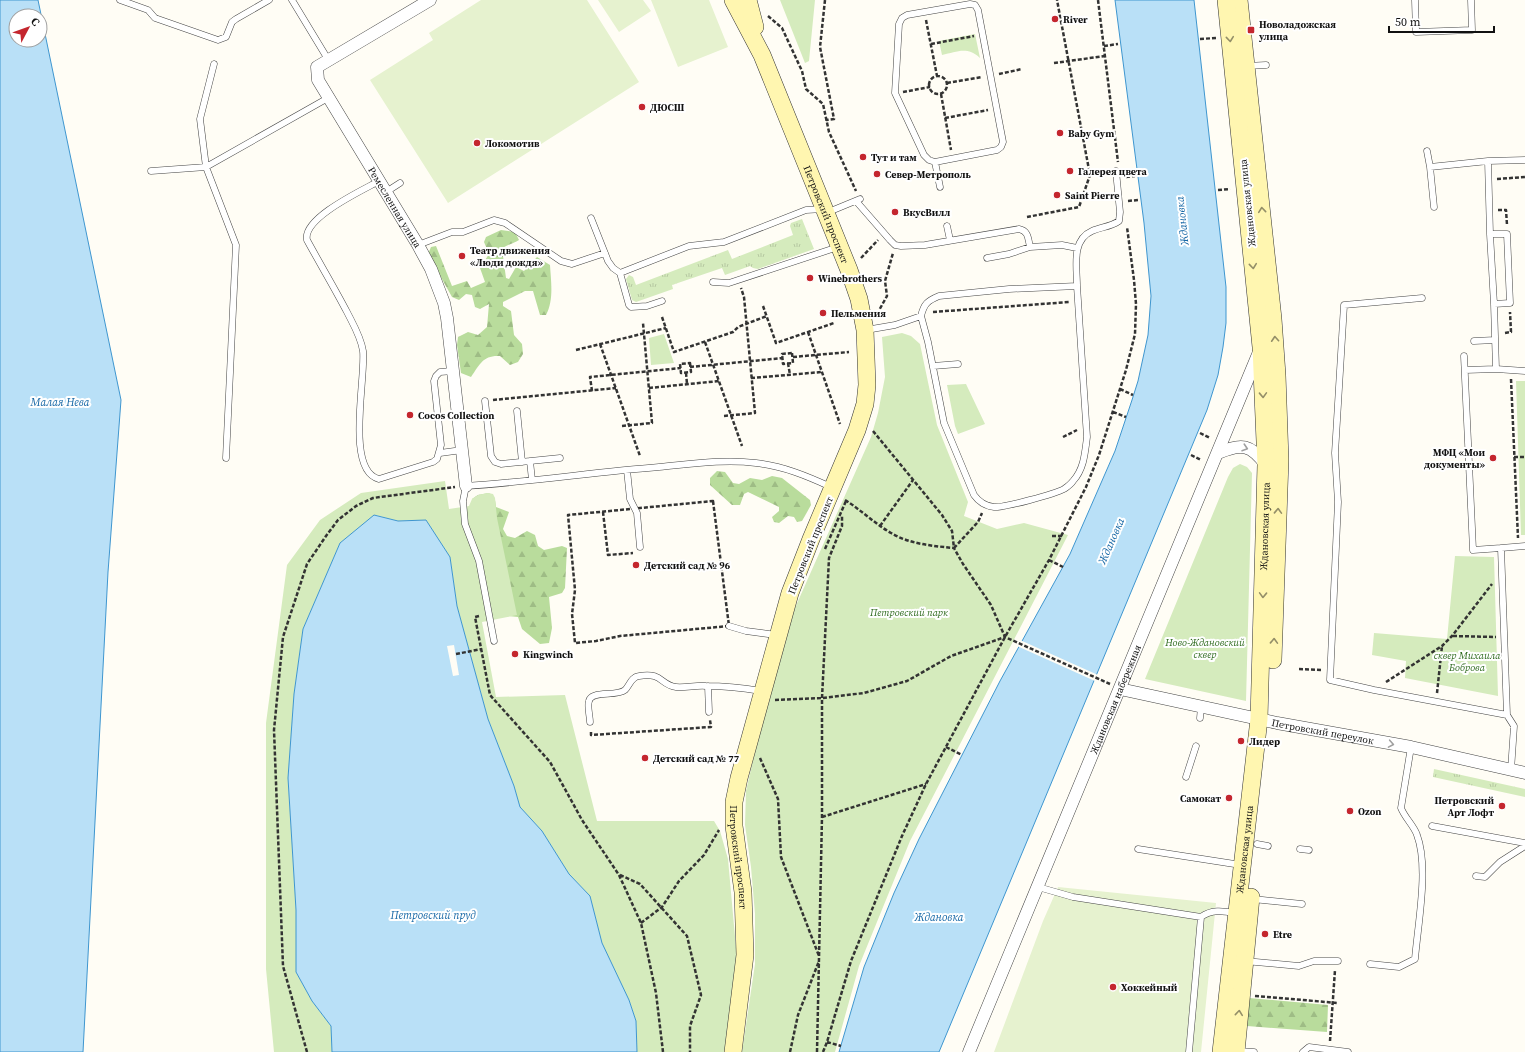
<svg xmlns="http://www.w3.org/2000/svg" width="1525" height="1052" viewBox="0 0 1525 1052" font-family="'Source Serif 4',serif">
  <defs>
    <pattern id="grass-tufts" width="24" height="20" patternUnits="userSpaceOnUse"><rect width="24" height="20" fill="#d5ebbd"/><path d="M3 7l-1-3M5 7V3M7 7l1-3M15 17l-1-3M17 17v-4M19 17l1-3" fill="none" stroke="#b6c8a1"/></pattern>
    <pattern id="forest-firs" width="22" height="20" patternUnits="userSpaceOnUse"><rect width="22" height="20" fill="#b9dc9c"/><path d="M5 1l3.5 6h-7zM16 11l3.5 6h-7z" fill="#9ebc85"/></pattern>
  </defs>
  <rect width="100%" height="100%" fill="#fffdf5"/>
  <path fill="url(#grass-tufts)" d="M802,219L814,249L758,269L753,268L750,266L725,275L722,268L672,285L673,289L636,302L632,300L626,279L629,275L633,277L636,285L728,250L732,259L793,235L790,226L791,223Z
    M1434,769L1525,789V797L1433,777Z"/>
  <path fill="url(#forest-firs)" d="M501,230L515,232L519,240C513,244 504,245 500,251L503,256L506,278L509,279L516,267L524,271L537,257L550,265C551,282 554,300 546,315H540L533,291H525L503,302V306L511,311L514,335L522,344L523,354L518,362L510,365L500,356C483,355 480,364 471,377L461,373L457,345L458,337L468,332L478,335L487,327L489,304L480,309L475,307L472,295L466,294L459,300L452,297L428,254L431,247L436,246L452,286L467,281L471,288L485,282L480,268L489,254L484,242L486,237Z
    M717,471L725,472L733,483L739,484L750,478L762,480L772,476L782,478L810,500L811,505L802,521L797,522L794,517L788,516L779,523L774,522L772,517L779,511V507L748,492L744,494L740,505H732L710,485V478Z
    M488,493C495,495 495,499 496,507L509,512L503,529L507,536L515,538L527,531L535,535L538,546L544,550L562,546L567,548L565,588L562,593L549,597L552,628L549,643L540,644L522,629L518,617L507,616L472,499L478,495Z
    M1249,998L1328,1005L1327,1032L1247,1026Z"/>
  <path fill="#d5ebbd" d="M780,0H815L809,61L805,63Z
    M975,34L980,58C967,46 957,52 942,55L939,41Z
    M902,333L911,336L920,344L937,425L968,502L964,516L997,529L1024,523L1068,535L910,841L859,966L835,1052H742L755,964V914L751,867L745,825L746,791L759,734L790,619L871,437L878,413L885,377L882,337Z
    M664,334L674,363L651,365L649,338Z
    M1525,381V535H1521L1516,381Z
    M966,384L985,424L958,434L955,426L947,385Z
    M1240,464L1247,467L1252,473L1246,701L1145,679L1228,477L1233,468Z
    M445,481L449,509L469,506L472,499L478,495L488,493L493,494L495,498L497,518L517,615L482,622L496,697L565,695L597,821H714L720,831L728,859L737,959L725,1052H637L636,1021L629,1000L602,944L590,896L569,874L542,831L520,807L514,786L488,719L457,606L450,557L426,520L398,521L375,515L340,543L303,629L294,694L288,778L296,910V972L312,1001L331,1026L332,1052H274L266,969V723L287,565L320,520L361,493Z
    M1455,556L1494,557L1498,696L1405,678L1406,661L1372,655L1374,633L1447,639Z"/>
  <path fill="#e6f2cf" d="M481,0H587L639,82L448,203L370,80L433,40L429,33Z
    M598,0H643L651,11L619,32Z
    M651,0H709L728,47L678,67Z
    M1058,887L1216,903L1201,1052H994L1043,921Z"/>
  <path fill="#b9e0f7" stroke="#3f96cf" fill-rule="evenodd" d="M0,0H38L121,400L108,572L83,1052H0ZM16,16H40V40H16Z
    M1115,0H1194L1226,287V323L1223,347L1218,375L1207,410L939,1052H839L864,967L894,893L919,839L1000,681L1070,554L1115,451L1132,400L1138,381L1148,335L1151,296L1144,223Z
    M374,515L398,521L426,520L450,557L457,606L488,719L514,786L520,807L542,831L569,874L590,896L602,943L629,1000L636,1021L637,1052H332L331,1026L312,1001L296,972V910L288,778L294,694L303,629L340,543Z"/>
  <path fill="#fffdf5" d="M1020,640L1098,675L1095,681L1017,646Z
    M454,645L459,675L453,676L447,646Z"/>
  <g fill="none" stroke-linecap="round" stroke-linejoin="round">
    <g stroke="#444" stroke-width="7">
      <path id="lane" d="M120,0L148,10L155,18L218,40L226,37L232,22L236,19L269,0
        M292,0L329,61
        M1415,0L1416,32L1472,30L1471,0
        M970,4L975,5L978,10L1003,142L1001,147L997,150L935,162L929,160L924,155L895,93L899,24L902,18L907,15Z
        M214,64L200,119L206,167L236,245L226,458
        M1247,66L1266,65
        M1427,151L1430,167L1488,161
        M935,162L940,187
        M1430,167L1434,207
        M151,171L206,167L328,98
        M379,181C363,190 302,218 307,240C320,264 334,287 347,312C353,324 361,337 363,351C366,378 345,471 379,479L433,462L437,459L441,445L434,381L436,376L440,372L453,371
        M386,192L400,183
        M856,201L890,240L895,245L901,246L925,245L1019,229C1029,231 1028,239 1030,247
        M826,213L860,199
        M591,218L608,261L613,268L620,273L629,305L631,307L647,306L662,301
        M947,226L950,240
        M1490,234L1494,304L1510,303L1507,234H1490L1488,161L1525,160
        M418,245L452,232H463L494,220L505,223L561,261L572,264L605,253
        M987,258L1009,254L1030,247L1062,245L1077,248
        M620,273L689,246L724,242L806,210L823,209
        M713,282L729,283L838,247
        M1422,298L1344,305L1335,453L1338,502L1330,680L1374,690L1507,715
        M1494,304L1496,369
        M921,316C924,304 927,301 939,296L1009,289L1077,286C1077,267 1071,240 1092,231C1101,227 1110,227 1119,221L1120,212L1116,171
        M866,330L895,325L921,316L928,342L944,423L974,495C979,502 985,506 994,507C1003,508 1055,494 1064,489C1067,487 1071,484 1073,481C1084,469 1085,453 1087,437L1077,286
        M1474,341L1495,340
        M1464,356L1473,550L1501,548L1507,715L1514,726L1511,770
        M933,366L958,364
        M1465,370L1496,369L1525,371
        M485,401L491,456L495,462L501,464L560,458
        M517,411L522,462
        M440,453L462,450
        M530,461L532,480
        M627,470L630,499L637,513L640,547
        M1501,548L1525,546
        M729,626L746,631L776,635
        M494,641L479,561L465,524L463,501L466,486C530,482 595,472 659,467C691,464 724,459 756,463C783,466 807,476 831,487
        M708,686L709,712
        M1200,718L1201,707
        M590,722C590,716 587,707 589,701C591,690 616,697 625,690C630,685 631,677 639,676C663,672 660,685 676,687C685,688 697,685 706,686C725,686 743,688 761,691
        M1186,777L1196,746
        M1432,826L1525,843
        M1257,844L1268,846
        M1138,849L1241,865
        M1300,849L1309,850
        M1476,876L1485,877L1500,862L1525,846
        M1038,887L1073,897L1201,917C1212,909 1223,911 1236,913
        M1253,899L1302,904
        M1245,961L1299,966L1314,961H1338
        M1370,964L1399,967L1415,959C1418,923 1429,867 1417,835C1414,826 1405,818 1401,808L1411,747
        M1238,1051L1254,1052
        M1189,1052L1201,917
        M1303,1052L1309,1047L1348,1052"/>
    </g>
    <g stroke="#444" stroke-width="13">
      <g id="street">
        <path id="s1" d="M430,0L317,67L318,80L418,245L431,269L444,303L447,318L466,486"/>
        <path d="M1218,453C1241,443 1251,444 1266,465"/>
        <path id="s2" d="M1120,689L1277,723L1411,747L1525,773"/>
        <path id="s3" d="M969,1052L1259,352"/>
      </g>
    </g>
    <g stroke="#333" stroke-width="18">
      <g id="secondary">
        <path id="s4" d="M733,0L762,55L849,270L859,299L865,330L867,385L865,404L857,430L811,539L790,593L739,778L734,802V826L743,892L745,955L733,1052"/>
        <path d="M748,0L755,27"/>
        <path d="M1239,0L1273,319L1277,375L1280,460L1273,660"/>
        <path id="s5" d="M1221,1052L1259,719L1266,465L1261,347L1226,0"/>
        <path d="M1236,1052L1251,897"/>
      </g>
    </g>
    <path stroke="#333" stroke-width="2.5" stroke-dasharray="4 2" stroke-linecap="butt" d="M825,0L820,47L834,119L826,120
      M1098,0L1118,162
      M768,16L782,28L802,71L806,89L823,104L829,132L856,191
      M926,20L937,76
      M1200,39L1216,38
      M931,44L974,36
      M1104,46L1118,44
      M1054,63L1105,56
      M999,74L1022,69
      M929 85a9 9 0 1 1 18 0a9 9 0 1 1-18 0Z
      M947,83L982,77
      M903,92L930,87
      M941,94L951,150
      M945,118L988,110
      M1126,177L1135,176
      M1497,179L1525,177
      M1218,190L1230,189
      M1128,201L1138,200
      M1498,210H1506L1507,225
      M1027,217L1079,207L1090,175L1057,0
      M861,258L878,240
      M763,306L776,343L834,323
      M933,312L1069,302
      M877,314L887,296L885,281L893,253
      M662,317L674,352L733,332L738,327L767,316
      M808,332L840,424
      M1505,333L1511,332L1510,312
      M705,342L742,446
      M600,344L640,456
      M576,350L666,328
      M792,353L793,363L783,364L782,354Z
      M793,357L849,352
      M690,363L691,372L681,373L680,364Z
      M788,363L790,375
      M690,367L783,358
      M686,373L687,384
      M751,378L822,372
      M1511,379L1518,538
      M649,388L719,381
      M1120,389L1133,395
      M592,391L590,377L681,368
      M493,400L616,388
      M1113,412L1126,417
      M724,416L755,413L744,297L741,288
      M622,426L652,423L643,323
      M873,431L942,515L952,531L954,548
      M1200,433L1210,438
      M1063,437L1077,430
      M1191,455L1201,460
      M1514,457H1525
      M845,500C861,510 874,523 891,533C909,544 933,546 954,548L963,564L991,605L1005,637L1110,684
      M713,501L729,626L620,636L596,641L575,643L572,614L575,590L568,515Z
      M603,512L608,555L633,553
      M880,526L913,480
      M1052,536H1062
      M954,548L978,522L982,513
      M825,549L846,501
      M1049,560L1063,567
      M479,616L475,617L490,695L550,762L582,820L619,875L641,923L656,993L663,1052
      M1453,636L1496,637
      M456,654L482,649
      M1299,669L1322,670
      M1386,682L1442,646L1452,636L1492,584
      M1437,693L1442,646
      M775,700L822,698L864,693L907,681L951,656L1005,637
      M591,732V735L711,727L710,720
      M946,747L962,755
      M760,758L778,799L781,857L819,956
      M822,817L926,784
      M620,875L640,884L687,936L701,995L690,1026V1052
      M641,923L662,907L679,881L704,855L719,830
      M1255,996L1338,1003
      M1330,1041L1335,970
      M827,1042L841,1046
      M307,1052L283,966L274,730L283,637L307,564L326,536L338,520L356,506L373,498L455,487
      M790,1052L798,1015L819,961
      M817,1052L822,817V698L829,558L842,526V515
      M823,1052L827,1042L851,961L902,836L926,784L1005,637L1049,560L1086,487L1099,455L1126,370L1135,334L1136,304L1134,280L1127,227"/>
    <use href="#lane" stroke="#fff" stroke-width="6"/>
    <use href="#street" stroke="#fff" stroke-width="12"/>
    <use href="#secondary" stroke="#fff6b0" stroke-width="17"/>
  </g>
  <defs><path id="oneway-chevron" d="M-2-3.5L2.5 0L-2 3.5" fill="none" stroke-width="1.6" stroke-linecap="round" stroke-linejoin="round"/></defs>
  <g stroke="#948f68">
    <use href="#oneway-chevron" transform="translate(1230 39) rotate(84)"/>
    <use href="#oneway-chevron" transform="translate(1262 210) rotate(-96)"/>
    <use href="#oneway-chevron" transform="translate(1253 266) rotate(84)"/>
    <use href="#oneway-chevron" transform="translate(1275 339) rotate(-94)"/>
    <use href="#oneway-chevron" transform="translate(1263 395) rotate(88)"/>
    <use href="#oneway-chevron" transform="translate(1278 511) rotate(-88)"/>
    <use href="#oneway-chevron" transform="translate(1263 595) rotate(92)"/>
    <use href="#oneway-chevron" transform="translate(1274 641) rotate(-88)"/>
    <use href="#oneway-chevron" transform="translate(1239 1013) rotate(-84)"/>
  </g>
  <g stroke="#a0a0a0">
    <use href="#oneway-chevron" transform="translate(1245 448) rotate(18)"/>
    <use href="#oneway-chevron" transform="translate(1391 744) rotate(10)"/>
  </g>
  <g fill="#c4262e" stroke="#fff" stroke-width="1.5">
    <circle cx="1055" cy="19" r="4"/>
    <rect x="1247" y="26" width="8" height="8" rx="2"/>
    <circle cx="642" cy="107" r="4"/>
    <circle cx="1060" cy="133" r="4"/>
    <circle cx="477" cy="143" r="4"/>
    <circle cx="863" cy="157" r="4"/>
    <circle cx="1070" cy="171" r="4"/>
    <circle cx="877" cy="174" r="4"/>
    <circle cx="1057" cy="195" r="4"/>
    <circle cx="895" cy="212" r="4"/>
    <circle cx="462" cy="256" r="4"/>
    <circle cx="810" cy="278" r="4"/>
    <circle cx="823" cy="313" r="4"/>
    <circle cx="410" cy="415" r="4"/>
    <circle cx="1493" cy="458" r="4"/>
    <circle cx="636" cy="565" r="4"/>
    <circle cx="515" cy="654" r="4"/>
    <circle cx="1241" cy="741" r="4"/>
    <circle cx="645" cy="758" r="4"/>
    <circle cx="1229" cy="798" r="4"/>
    <circle cx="1502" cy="806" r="4"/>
    <circle cx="1350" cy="811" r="4"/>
    <circle cx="1265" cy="934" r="4"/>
    <circle cx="1113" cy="987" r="4"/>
  </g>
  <g text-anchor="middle" stroke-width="4" stroke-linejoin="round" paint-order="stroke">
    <g font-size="10" font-weight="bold" fill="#111" stroke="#fff" text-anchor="start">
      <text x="1063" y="23">River</text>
      <text x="1259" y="28">Новоладожская<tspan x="1259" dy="12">улица</tspan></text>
      <text x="650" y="111">ДЮСШ</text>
      <text x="1068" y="137">Baby Gym</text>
      <text x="485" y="147">Локомотив</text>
      <text x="871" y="161">Тут и там</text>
      <text x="1078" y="175">Галерея цвета</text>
      <text x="885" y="178">Север-Метрополь</text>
      <text x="1065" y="199">Saint Pierre</text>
      <text x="903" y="216">ВкусВилл</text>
      <text x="470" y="254">Театр движения<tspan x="470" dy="12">«Люди дождя»</tspan></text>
      <text x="818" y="282">Winebrothers</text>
      <text x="831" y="317">Пельмения</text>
      <text x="418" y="419">Cocos Collection</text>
      <text x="1485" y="456" text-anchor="end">МФЦ «Мои<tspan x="1485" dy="12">документы»</tspan></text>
      <text x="644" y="569">Детский сад № 96</text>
      <text x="523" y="658">Kingwinch</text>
      <text x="1249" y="745">Лидер</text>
      <text x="653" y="762">Детский сад № 77</text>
      <text x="1221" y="802" text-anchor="end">Самокат</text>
      <text x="1494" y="804" text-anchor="end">Петровский<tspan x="1494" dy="12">Арт Лофт</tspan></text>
      <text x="1358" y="815">Ozon</text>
      <text x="1273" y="938">Etre</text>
      <text x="1121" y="991">Хоккейный</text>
    </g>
    <g font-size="10" fill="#111" stroke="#fff">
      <text transform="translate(1247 203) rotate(-96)" y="4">Ждановская улица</text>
      <text dy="4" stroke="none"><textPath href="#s1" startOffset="293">Ремесленная улица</textPath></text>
      <text dy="4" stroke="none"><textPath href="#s4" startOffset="234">Петровский проспект</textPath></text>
      <text dy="4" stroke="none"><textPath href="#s5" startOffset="528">Ждановская улица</textPath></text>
      <text transform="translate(810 545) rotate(-68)" y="4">Петровский проспект</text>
      <text dy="4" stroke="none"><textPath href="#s3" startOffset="382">Ждановская набережная</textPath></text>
      <text dy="4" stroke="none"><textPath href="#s2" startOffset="207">Петровский переулок</textPath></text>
      <text dy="4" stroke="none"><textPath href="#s5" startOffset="204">Ждановская улица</textPath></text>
      <text dy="4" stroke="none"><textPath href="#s4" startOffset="906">Петровский проспект</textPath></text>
    </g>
    <g font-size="10" font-style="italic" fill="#2f6b1f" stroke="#fff">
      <text x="909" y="616">Петровский парк</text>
      <text x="1205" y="646">Ново-Ждановский<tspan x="1205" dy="12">сквер</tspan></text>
      <text x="1467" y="659">сквер Михаила<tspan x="1467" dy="12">Боброва</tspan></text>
    </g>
    <g font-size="11" font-style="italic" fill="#1768a6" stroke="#fff">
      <text transform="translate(1182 221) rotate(-96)" y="4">Ждановка</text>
      <text x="60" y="406">Малая Нева</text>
      <text transform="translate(1111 541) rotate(-66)" y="4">Ждановка</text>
      <text x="433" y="919">Петровский пруд</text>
      <text x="939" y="921">Ждановка</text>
    </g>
  </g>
  <g transform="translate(28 28) rotate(49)"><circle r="19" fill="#ffffff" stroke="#a0a0a0"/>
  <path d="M0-3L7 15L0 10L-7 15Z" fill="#c4262e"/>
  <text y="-6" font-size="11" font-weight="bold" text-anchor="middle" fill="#111111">С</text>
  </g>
  <path d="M1389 26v6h105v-6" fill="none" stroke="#111111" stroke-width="2"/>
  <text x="1395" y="26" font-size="12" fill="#111111" stroke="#ffffff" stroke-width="3" paint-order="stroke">50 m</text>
</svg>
